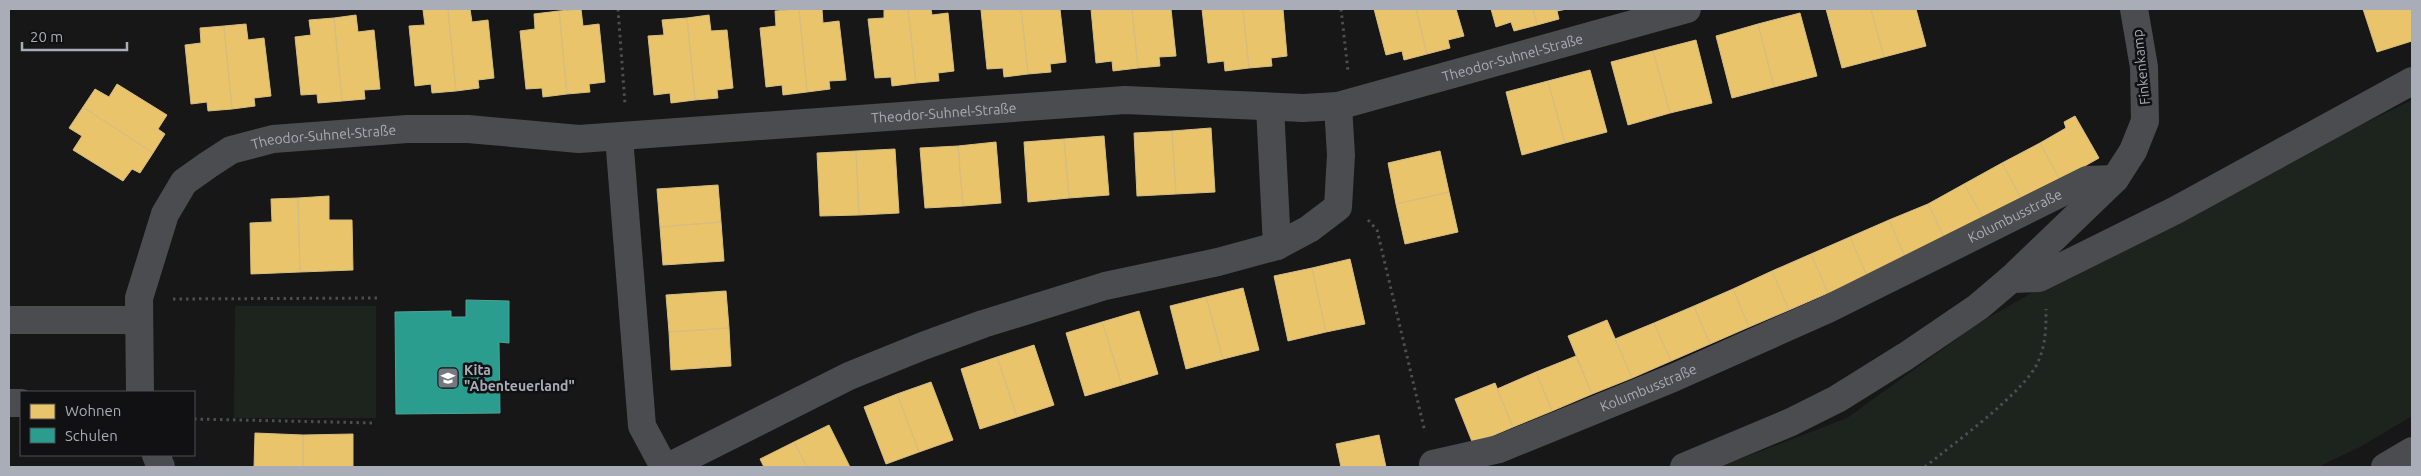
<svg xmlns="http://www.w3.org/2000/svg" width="2421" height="476" viewBox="0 0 2421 476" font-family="Ubuntu,sans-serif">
  <rect width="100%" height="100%" fill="#171717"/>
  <path fill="#1d241e" d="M2412,100V416L2360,447L2318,467H1719L1847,418L1976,325L2108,249Z
    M235,306H376V418H234Z"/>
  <path fill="#e9c46a" stroke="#d6bd81" d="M448,9L456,91L432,93L431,84L415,86L409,26L425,25L423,10Z
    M448,9H470L472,22L488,20L494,78L478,80L479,88L456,91Z
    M581,9L583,26L599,24L605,82L589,84L590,92L567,94L559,11Z
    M799,9L807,92L783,95L782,85L766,87L760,28L776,26L775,11Z
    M799,9H822L823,23L839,21L846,80L829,81L830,89L807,92Z
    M884,9H908L916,83L892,86L891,77L875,78L868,19L884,18Z
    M908,9H931L932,15L948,13L954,71L938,73L939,81L916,83Z
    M997,9H1021L1028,74L1004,77L1003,68L987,69L981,10Z
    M1021,9H1060L1066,62L1050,64L1051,72L1028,74Z
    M1091,9H1132L1138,68L1113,71L1112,61L1096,63Z
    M1132,9H1171L1176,56L1159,57L1160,66L1138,68Z
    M1202,9H1243L1249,68L1225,71L1224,61L1208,63Z
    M1243,9H1283L1287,56L1271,58L1272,66L1249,68Z
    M1374,9H1416L1427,54L1404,60L1402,51L1386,55Z
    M1416,9H1456L1464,36L1448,40L1450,48L1427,54Z
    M1491,9H1533L1537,25L1514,31L1511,22L1496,27Z
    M1533,9H1567L1557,11L1559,19L1537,25Z
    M1826,9H1871L1884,57L1842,68Z
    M1871,9H1916L1926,46L1884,57Z
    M2363,9H2412V41L2377,52Z
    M559,11L567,94L543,97L542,88L526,89L520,31L535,29L534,14Z
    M1800,13L1817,76L1774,87L1758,24Z
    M356,15L358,32L374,30L380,89L364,90L365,99L342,101L334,18Z
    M709,15L711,31L727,30L733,88L717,90L718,98L695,100L687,18Z
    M334,18L342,101L318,103L317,94L301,95L295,37L311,35L309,20Z
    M687,18L695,100L671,103L670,93L654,95L648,36L664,35L662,20Z
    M246,24L248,40L264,38L271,96L254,98L255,106L232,109L224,26Z
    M1758,24L1774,87L1732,98L1716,36Z
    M224,26L232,109L208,111L207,102L191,104L185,45L201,43L200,28Z
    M1696,40L1712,103L1670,113L1653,51Z
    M1653,51L1670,113L1628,125L1611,62Z
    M1590,70L1607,132L1565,143L1548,81Z
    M1548,81L1565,143L1522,155L1506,92Z
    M117,84L167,115L158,129L165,134L153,153L83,107L95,89L109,97Z
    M83,107L153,153L140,173L132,169L123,181L73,150L82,136L69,128Z
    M2075,116L2099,158L2060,180L2040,143L2066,128L2064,122Z
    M1211,128L1215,192L1176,194L1172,131Z
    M1172,131L1176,194L1137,196L1134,133Z
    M1104,136L1109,195L1069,198L1064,139Z
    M1064,139L1069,198L1028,202L1024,142Z
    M996,142L1001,203L963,206L958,146Z
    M2040,143L2060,180L2022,200L2002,163Z
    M958,146L963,206L925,208L920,148Z
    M895,149L899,213L859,215L856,151Z
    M856,151L859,215L820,216L817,153Z
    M1440,151L1449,192L1396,204L1388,163Z
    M2002,163L2022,200L1985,221L1964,184Z
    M1964,184L1985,221L1946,241L1928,204Z
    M718,185L721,222L660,227L657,189Z
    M1449,192L1458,232L1405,244L1396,204Z
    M329,196V220H352L353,270L300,272L298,198Z
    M298,198L300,272L251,274L250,223L272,222L271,199Z
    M1928,204L1946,241L1906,259L1889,220Z
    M1889,220L1906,259L1867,276L1850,237Z
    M721,222L724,261L663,265L660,227Z
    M1850,237L1867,276L1828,293L1811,254Z
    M1811,254L1828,293L1789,310L1772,271Z
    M1350,259L1365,324L1326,332L1312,268Z
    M1312,268L1326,332L1288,341L1274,276Z
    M1772,271L1789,310L1749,327L1733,289Z
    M1243,288L1259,350L1223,359L1206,297Z
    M1733,289L1749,327L1710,344L1694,306Z
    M726,291L729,328L669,332L666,295Z
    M1206,297L1223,359L1186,369L1170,306Z
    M1694,306L1710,344L1671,361L1654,323Z
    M1139,311L1158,374L1122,385L1102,322Z
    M1607,320L1632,378L1592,394L1568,336Z
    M1102,322L1122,385L1085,396L1066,333Z
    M1654,323L1671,361L1632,378L1615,339Z
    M729,328L731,366L671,370L669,332Z
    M1034,345L1054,405L1017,417L997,357Z
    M1576,356L1592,394L1552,411L1536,372Z
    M997,357L1017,417L980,429L961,369Z
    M1536,372L1552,411L1513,427L1497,389Z
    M931,382L953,440L919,452L897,394Z
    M1495,383L1513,427L1473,444L1455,399Z
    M897,394L919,452L886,464L864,407Z
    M829,425L850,467H807L794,442Z
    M255,433L303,435V467H254Z
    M353,434V467H303V435Z
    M1379,435L1386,467H1341L1336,444Z
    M794,442L807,467H764L760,459Z"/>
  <path fill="#2a9d8f" stroke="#50a29b" d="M466,300L509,301V343L499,342L500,413L396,414L395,312L451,311V317H466Z"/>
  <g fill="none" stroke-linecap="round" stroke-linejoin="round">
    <path stroke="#4d4e52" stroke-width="3" stroke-dasharray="2.5 4" stroke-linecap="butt" d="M618,9L625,104
      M1341,9L1348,71
      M1368,220L1377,230L1425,432
      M173,299L380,298
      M194,419L375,423
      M1925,467C1954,443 2024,393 2038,362C2046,344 2046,328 2046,309"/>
    <g stroke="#4b4c50" stroke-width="28">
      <path d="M1270,107L1277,246"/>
      <path d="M619,137L642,426L664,467"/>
      <path d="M2011,279L2039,278L2176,210L2412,81"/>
      <path d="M9,320H137"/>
      <path id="s1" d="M140,392L139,298L165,214L184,182L208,165L231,150L273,139L407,129H468L579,139L1125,100L1303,108L1338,106L1687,9"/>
      <path d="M9,403H21"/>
      <path d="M156,455L161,467"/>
      <path id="s2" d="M1433,464L1499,449L1673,378L1828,309L2087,180L2115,179"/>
      <path d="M668,467L849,376L923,346L983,324L1105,286L1218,262L1277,246L1309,229L1338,207L1341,155L1338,106"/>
      <path d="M1684,467L1791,422L1837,399L1906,356L1978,307L2011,279L2115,179L2133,151L2145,121L2144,67L2134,9"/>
      <path d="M2385,467L2412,451"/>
    </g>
  </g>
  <defs>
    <g id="school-square" transform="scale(1.125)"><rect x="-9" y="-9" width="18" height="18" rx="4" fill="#757880" stroke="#111113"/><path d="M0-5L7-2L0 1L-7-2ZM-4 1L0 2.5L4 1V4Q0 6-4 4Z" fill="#fff"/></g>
  </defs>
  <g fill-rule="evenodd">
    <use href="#school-square" x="448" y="378"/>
  </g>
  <g text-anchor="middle" stroke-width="5" stroke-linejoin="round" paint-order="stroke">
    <g font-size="14" fill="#a8adb8" stroke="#111113">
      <text dy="5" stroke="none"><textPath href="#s1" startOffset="1568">Theodor-Suhnel-Straße</textPath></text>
      <text transform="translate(2141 67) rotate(-96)" y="5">Finkenkamp</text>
      <text dy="5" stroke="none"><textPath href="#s1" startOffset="992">Theodor-Suhnel-Straße</textPath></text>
      <text dy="5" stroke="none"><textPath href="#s1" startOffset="370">Theodor-Suhnel-Straße</textPath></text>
      <text dy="5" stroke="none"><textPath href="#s2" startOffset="634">Kolumbusstraße</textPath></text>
      <text dy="5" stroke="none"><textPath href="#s2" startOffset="229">Kolumbusstraße</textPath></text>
    </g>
    <g font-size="14" font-weight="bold" fill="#a8adb8" stroke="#111113" text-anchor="start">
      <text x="464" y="375">Kita<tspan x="464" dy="16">"Abenteuerland"</tspan></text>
    </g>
  </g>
  <rect width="2421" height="476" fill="none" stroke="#a8adb8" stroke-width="20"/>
  <rect x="20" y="391" width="175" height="65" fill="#111113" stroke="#4d4f55"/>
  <rect x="30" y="404" width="25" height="15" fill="#e9c46a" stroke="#4d4f55"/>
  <text x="65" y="416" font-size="15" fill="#a8adb8">Wohnen</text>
  <rect x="30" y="428" width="25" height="15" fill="#2a9d8f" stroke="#4d4f55"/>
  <text x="65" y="441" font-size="15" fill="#a8adb8">Schulen</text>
  <path d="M22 42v8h105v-8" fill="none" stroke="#a8adb8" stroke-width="2.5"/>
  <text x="30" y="42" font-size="15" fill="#a8adb8" stroke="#111113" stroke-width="4" paint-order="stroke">20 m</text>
</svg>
